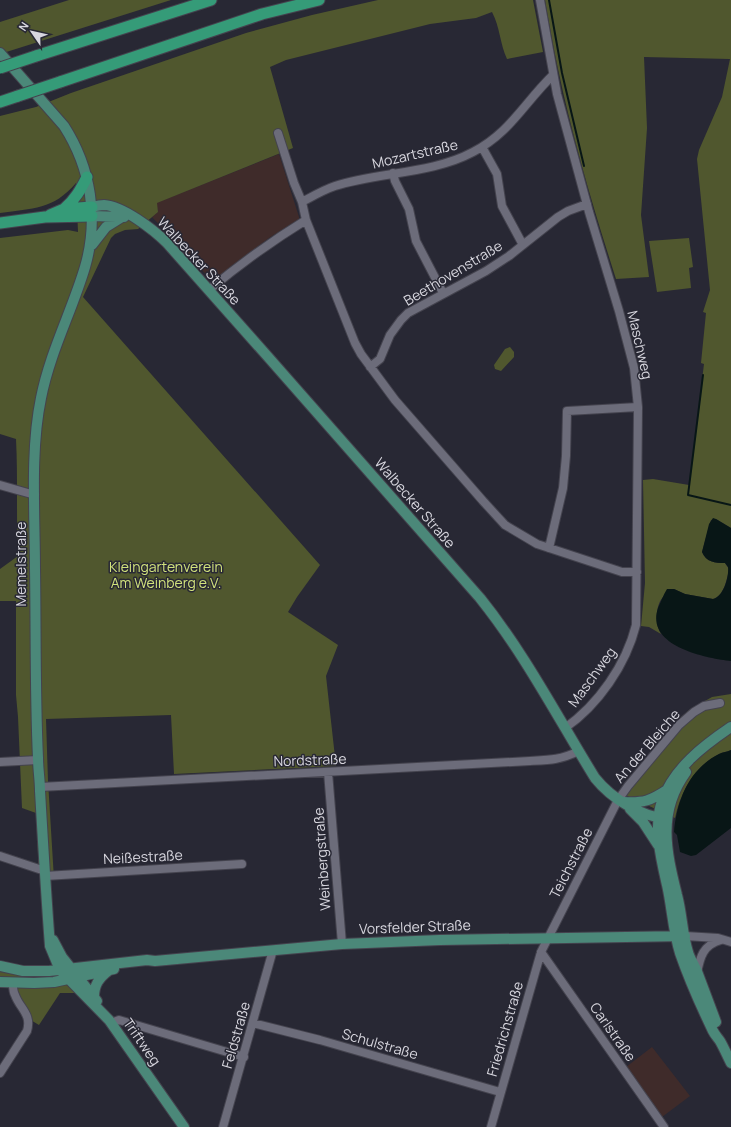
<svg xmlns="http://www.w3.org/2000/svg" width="731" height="1127" viewBox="0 0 731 1127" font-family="Manrope,sans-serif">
  <rect width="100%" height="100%" fill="#282834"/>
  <path fill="#3f2b2a" d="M279,154L299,217V219L269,238L230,267L215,280H211L152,217L158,212L156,203Z
    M652,1047L690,1096L662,1117L626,1067Z"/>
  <path fill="#50572e" d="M69,0H171L0,54V22Z
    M378,0H533L543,52L507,59C500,44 500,27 492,12L476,18L430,24L286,60L270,67L293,148L157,203L158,212L138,229L125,230L115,234L111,238L83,297L320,565L297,597L288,612L338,645L326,676L336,766L174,774L171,715L46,719L48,781L54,879L39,874L36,813L22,808L18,717L16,695V601H0V569L18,556C16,517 18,478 16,439L0,434V238L68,230L78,232L76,183C53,210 33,208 0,213V116L36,107L71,93L246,33L312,15Z
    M545,0H731V528L716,519L711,520L702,552C706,562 715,563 725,563L729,569C727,579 724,596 713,599L685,594L674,589C671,591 666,594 663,597C655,606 655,625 661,634L649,627L641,626L645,583L643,480L653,479L689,485L704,364L701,363L706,313L703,312L710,290L697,159L699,150L722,97L730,59L644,57L647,128L641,215L649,277L616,279C594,210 573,140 558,69C553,46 549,23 545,0Z
    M689,238L693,267L689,268L691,288L657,292L649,241Z
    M510,347L514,352V357L501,371L495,369L494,365L505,349Z
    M731,694V750C727,752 723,752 719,754C694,767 681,791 675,818L619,792L676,722L689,710L712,697Z
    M0,964L28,968L61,976L75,993H60L39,1025L29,1019L11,986L0,987Z"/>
  <path fill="#081616" d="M713,518L716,519L731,528V661C705,658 645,646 658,608C661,602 663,595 667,589H674L685,594L713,599C724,596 729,577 728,567L725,563C715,563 706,562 702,552L709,524Z
    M731,750V828L696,855L691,856L680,852L677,835L674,832C677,800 689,769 719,754C723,752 727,752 731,750Z"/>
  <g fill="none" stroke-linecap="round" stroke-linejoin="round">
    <path stroke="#081616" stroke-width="2" d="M549,0L562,73L584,166
      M703,375L688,495L731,505"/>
    <g stroke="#44434e" stroke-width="10">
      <path id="minor" d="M540,0L557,94L589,212L619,311L634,368L638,407L636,625C626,665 598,705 565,728
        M278,133L294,183L302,202L306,220L355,343L361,354L395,400L483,501L505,525L537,544L622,572H637
        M482,147L497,174L502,206L523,245
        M393,173L395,181L409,209L416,241L443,293
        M302,202C313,196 323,190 335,186C378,172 432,174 473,152C510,133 524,103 553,75
        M209,290C240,264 272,241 306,220
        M370,367L380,359L390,335L401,320L408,313L486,271L509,256L558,217L568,211L587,204
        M0,485L35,495
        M549,548L563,488L566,456L567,411L638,407
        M0,762L38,760
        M328,772L342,944
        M40,787L530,761C550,760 560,760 579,751
        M0,856L45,871
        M45,876L242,864
        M685,936L718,938L731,942
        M541,952L664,1127
        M697,973C700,957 703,945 721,940
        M111,1023L119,1020L244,1057
        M253,1023L320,1040L500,1092
        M0,1073L27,1031C32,1014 20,1009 15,995C13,992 13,987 13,983
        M223,1127L273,950
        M491,1127L541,952L618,800L628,786L679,725L694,712L704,706L720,703"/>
    </g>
    <g stroke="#44434e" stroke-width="12">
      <path id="major" d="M0,53L64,126C91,168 99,219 85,267C72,311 50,352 41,398C30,451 35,514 35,569C36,632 35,695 38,758C38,769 40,780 40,791C43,843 46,894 50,946L60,970L109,1020L184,1127
        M92,207C96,206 100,205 104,205C123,206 154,230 167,243L269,358L480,598C525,654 558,718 595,778C612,799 640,816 667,819
        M92,216L124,217
        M92,245L106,227L122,217
        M731,727C703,746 674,768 662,801C653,827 661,859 667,885C672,907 673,931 680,953C689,979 701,1006 713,1031C715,1035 718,1038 720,1041C724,1048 727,1055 731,1063
        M686,772C657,812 666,851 677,895C682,913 682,933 688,952C690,959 695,966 698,974C704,990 710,1006 716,1022
        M624,802C644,803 650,801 667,790
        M630,809L643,822L658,845
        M53,940L62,957L97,1001
        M0,966L23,971H49L147,960L155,961L342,944L440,940L685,936
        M0,982L34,983L54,982L114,969
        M94,997C94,985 99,978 108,971"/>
    </g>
    <g stroke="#44434e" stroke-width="13">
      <path id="highway" d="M36,56L211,0
        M60,82L262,14L319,0
        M0,102L18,96
        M64,209C75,200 81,189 87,177
        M50,215L64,209L92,207
        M0,223L45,217L92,216"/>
    </g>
    <use href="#minor" stroke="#6c6c7a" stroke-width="8"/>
    <use href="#major" stroke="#4b8879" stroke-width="10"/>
    <use href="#highway" stroke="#359b78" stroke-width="11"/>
    <g stroke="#44434e" stroke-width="13" stroke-linecap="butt">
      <path id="highway-bridge" d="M0,68L36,56
        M18,96L60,82"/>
    </g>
    <use href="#highway-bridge" stroke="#359b78" stroke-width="11"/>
  </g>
  <g text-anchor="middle" stroke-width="3" stroke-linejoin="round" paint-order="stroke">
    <g font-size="14" fill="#d7d6de" stroke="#282834">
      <text transform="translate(415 154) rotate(-13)" y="5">Mozartstraße</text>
      <text transform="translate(199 261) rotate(47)" y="5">Walbecker Straße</text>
      <text transform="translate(453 273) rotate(-31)" y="5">Beethovenstraße</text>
      <text transform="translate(640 345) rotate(77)" y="5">Maschweg</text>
      <text transform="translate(415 503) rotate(49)" y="5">Walbecker Straße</text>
      <text transform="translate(21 564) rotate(-90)" y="5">Memelstraße</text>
      <text transform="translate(592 677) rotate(-54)" y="5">Maschweg</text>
      <text transform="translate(647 746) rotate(-49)" y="5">An der Bleiche</text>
      <text transform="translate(310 760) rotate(-2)" y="5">Nordstraße</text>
      <text transform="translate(143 857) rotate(-3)" y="5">Neißestraße</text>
      <text transform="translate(322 859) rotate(-94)" y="5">Weinbergstraße</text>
      <text transform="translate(571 863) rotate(-63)" y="5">Teichstraße</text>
      <text transform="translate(415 927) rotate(-2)" y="5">Vorsfelder Straße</text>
      <text transform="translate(505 1029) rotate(-74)" y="5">Friedrichstraße</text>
      <text transform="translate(613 1032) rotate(55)" y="5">Carlstraße</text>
      <text transform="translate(236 1035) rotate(-74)" y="5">Feldstraße</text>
      <text transform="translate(142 1042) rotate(55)" y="5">Triftweg</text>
      <text transform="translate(380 1044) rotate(16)" y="5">Schulstraße</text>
    </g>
    <g font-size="14" fill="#d1e27c" stroke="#282834">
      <text x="166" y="572">Kleingartenverein<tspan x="166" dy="16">Am Weinberg e.V.</tspan></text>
    </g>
  </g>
  <g transform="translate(32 32) rotate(304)" stroke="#282834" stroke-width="3" paint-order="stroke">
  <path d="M0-3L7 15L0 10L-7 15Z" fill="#d7d6de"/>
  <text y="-6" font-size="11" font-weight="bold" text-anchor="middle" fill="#d7d6de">N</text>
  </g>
</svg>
